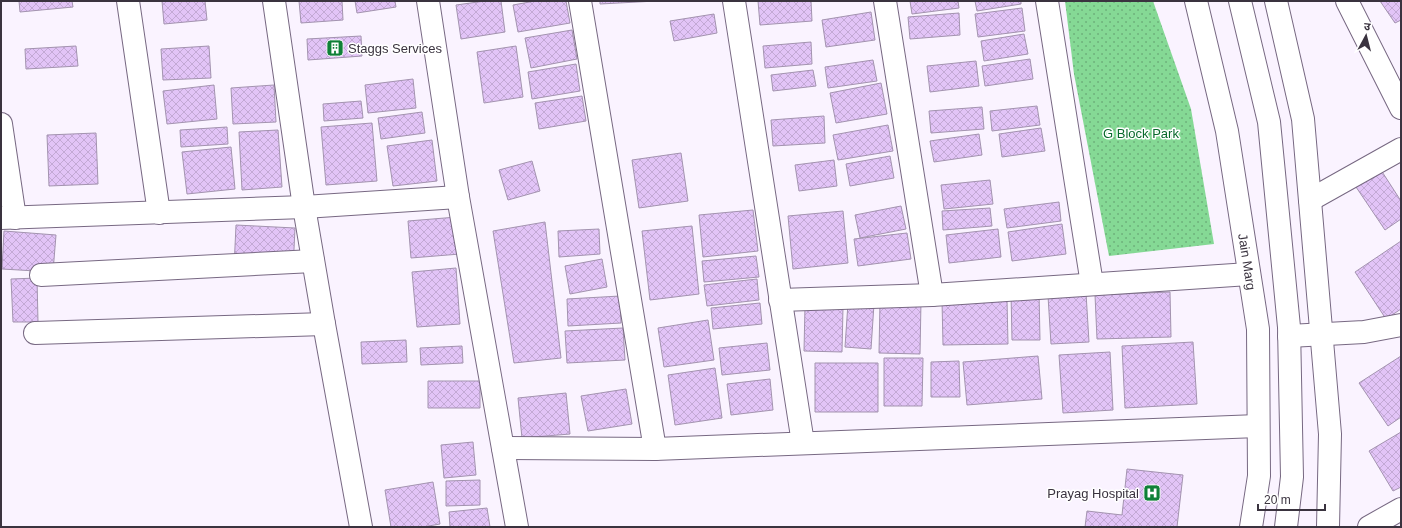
<svg xmlns="http://www.w3.org/2000/svg" width="1402" height="528" viewBox="0 0 1402 528" font-family="Arial,'Noto Sans Devanagari',sans-serif">
  <defs>
    <pattern id="park-dots" width="8" height="8" patternUnits="userSpaceOnUse"><rect width="8" height="8" fill="#85d995"/><path d="M2 2h.1M6 6h.1" fill="none" stroke="#6eb17b" stroke-width="1.8" stroke-linecap="round"/></pattern>
    <pattern id="building-cross-hatch" width="8" height="8" patternUnits="userSpaceOnUse"><rect width="8" height="8" fill="#e2c4f7"/><path d="M0 0l8 8M0 8l8-8" fill="none" stroke="#c3a9d5"/></pattern>
  </defs>
  <rect width="100%" height="100%" fill="#faf3ff"/>
  <path fill="url(#park-dots)" d="M1065,1H1153L1191,109L1214,244L1109,256L1074,74Z"/>
  <path fill="url(#building-cross-hatch)" stroke="#a393af" d="M19,1H72L73,7L20,12Z
    M162,1H205L207,20L164,24Z
    M299,1H342L343,20L301,23Z
    M355,1H395L396,7L357,13Z
    M485,1H501L505,32L461,39L456,5Z
    M535,1H566L570,23L518,32L513,5Z
    M600,1H656L600,4Z
    M758,1H811L812,21L760,25Z
    M910,1H958L959,8L912,14Z
    M975,1H1021V4L977,11Z
    M1380,1H1401V20L1395,23Z
    M1022,8L1025,31L978,37L975,14Z
    M871,12L875,40L826,47L822,20Z
    M959,13L960,35L910,39L908,17Z
    M714,14L717,33L674,41L670,21Z
    M572,30L577,59L531,68L525,38Z
    M1024,34L1028,54L984,61L981,41Z
    M361,36L362,56L308,60L307,39Z
    M811,42L812,64L765,68L763,46Z
    M76,46L78,66L26,69L25,49Z
    M209,46L211,78L163,80L161,49Z
    M516,46L523,97L484,103L477,52Z
    M1030,59L1033,79L985,86L982,66Z
    M873,60L877,81L828,88L825,67Z
    M976,61L979,86L930,92L927,66Z
    M576,64L580,91L532,99L528,72Z
    M813,70L816,86L773,91L771,75Z
    M413,79L416,108L368,113L365,85Z
    M881,83L887,114L836,123L830,93Z
    M214,85L217,119L167,124L163,91Z
    M274,85L276,122L233,124L231,88Z
    M582,96L586,121L539,129L535,103Z
    M361,101L363,118L324,121L323,104Z
    M1037,106L1040,125L992,131L990,111Z
    M982,107L984,129L931,133L929,111Z
    M422,112L425,133L381,139L378,118Z
    M824,116L825,143L773,146L771,120Z
    M372,123L377,181L326,185L321,127Z
    M888,125L893,151L838,160L833,135Z
    M227,127L228,144L181,147L180,130Z
    M1041,128L1045,151L1002,157L999,134Z
    M278,130L282,187L242,190L239,132Z
    M96,133L98,184L49,186L47,135Z
    M979,134L982,155L934,162L930,141Z
    M432,140L437,181L393,186L387,146Z
    M231,147L235,189L187,194L182,152Z
    M681,153L688,201L639,208L632,160Z
    M890,156L894,178L850,186L846,164Z
    M834,160L837,186L799,191L795,165Z
    M532,161L540,191L508,200L499,170Z
    M1379,167L1401,201V219L1385,230L1354,184Z
    M990,180L993,204L944,209L941,185Z
    M1059,202L1061,221L1007,228L1004,209Z
    M901,206L906,229L860,238L855,215Z
    M990,208L992,226L943,230L942,211Z
    M753,210L758,251L703,257L699,215Z
    M843,211L848,263L793,269L788,216Z
    M457,217L460,254L411,258L408,221Z
    M545,222L561,358L514,363L493,231Z
    M1062,224L1066,254L1012,261L1008,232Z
    M236,225L295,228L293,271L234,268Z
    M692,226L699,294L650,300L642,231Z
    M599,229L600,254L559,257L558,231Z
    M998,229L1001,257L949,263L946,235Z
    M4,231L56,235L53,272L2,269Z
    M907,233L911,259L858,266L854,239Z
    M1401,241V309L1386,319L1355,272Z
    M756,256L759,277L704,282L702,261Z
    M602,259L607,287L570,294L565,266Z
    M456,268L460,324L417,327L412,272Z
    M37,278L38,322H13L11,279Z
    M757,279L759,300L707,306L704,285Z
    M1011,292H1039L1040,340H1012Z
    M1170,292L1171,337L1097,339L1095,295Z
    M1086,293L1089,342L1051,344L1048,296Z
    M620,296L621,323L568,326L567,299Z
    M1007,300L1008,344L943,345L942,301Z
    M880,301H921L920,354L879,353Z
    M760,303L762,324L713,329L711,308Z
    M848,303L874,304L871,349L845,347Z
    M805,306L843,307L842,352L804,351Z
    M708,320L714,360L664,367L658,328Z
    M623,328L625,360L567,363L565,331Z
    M406,340L407,362L362,364L361,342Z
    M1193,342L1197,404L1125,408L1122,346Z
    M767,343L770,370L722,375L719,348Z
    M462,346L463,363L421,365L420,348Z
    M1110,352L1113,410L1063,413L1059,355Z
    M1038,356L1042,399L967,405L963,362Z
    M1401,356V417L1388,426L1359,383Z
    M884,358H923L922,406H884Z
    M959,361L960,397H931V362Z
    M815,363H878V412H815Z
    M715,368L722,418L675,425L668,375Z
    M770,379L773,410L731,415L727,384Z
    M428,381H480V408H428Z
    M626,389L632,424L588,431L581,396Z
    M566,393L570,434L522,438L518,398Z
    M1401,432V487L1393,491L1369,451Z
    M473,442L476,475L444,478L441,445Z
    M1127,469L1183,475L1177,527H1085L1087,511L1122,515Z
    M480,480V505L446,506V481Z
    M433,482L440,524L423,527H391L385,490Z
    M487,508L490,527H450L449,512Z"/>
  <g fill="none" stroke-linecap="round" stroke-linejoin="round">
    <g stroke="#776882" stroke-width="24">
      <g id="minor">
        <path d="M128,1L159,213"/>
        <path d="M274,1L304,207L324,324L361,527"/>
        <path d="M428,1L458,197L517,527"/>
        <path d="M580,1L655,449"/>
        <path d="M734,1L803,443"/>
        <path d="M885,1L932,295"/>
        <path d="M1047,1L1092,284"/>
        <path id="s1" d="M1196,1L1227,131L1258,329L1259,476L1251,527"/>
        <path d="M1240,1L1269,122L1289,327L1292,477L1286,527"/>
        <path d="M1276,1L1303,119L1330,434L1328,527"/>
        <path d="M1347,1L1401,108"/>
        <path d="M1,124L15,218"/>
        <path d="M1310,200L1401,149"/>
        <path d="M1,218L304,207L458,197"/>
        <path d="M41,275L313,261"/>
        <path d="M780,300L932,295L1249,274"/>
        <path d="M35,333L324,324"/>
        <path d="M1289,336L1364,332L1401,325"/>
        <path d="M503,448L655,449L1258,426"/>
        <path d="M1369,527L1401,509"/>
      </g>
    </g>
    <use href="#minor" stroke="#fff" stroke-width="22"/>
  </g>
  <defs>
    <g id="building-square" transform="scale(0.9)"><rect x="-9" y="-9" width="18" height="18" rx="4" fill="#0f8037" stroke="#fff"/><path d="M-4-6H4V6H1V3H-1V6H-4ZM-2.5-4.3h1.7v1.8h-1.7ZM.8-4.3h1.7v1.8H.8ZM-2.5-1h1.7V.8h-1.7ZM.8-1h1.7V.8H.8Z" fill="#fff"/></g>
    <g id="hospital-square" transform="scale(0.9)"><rect x="-9" y="-9" width="18" height="18" rx="4" fill="#0f8037" stroke="#fff"/><path d="M-5-5h3v3.5h4V-5h3V5h-3V1.5h-4V5h-3Z" fill="#fff"/></g>
  </defs>
  <g fill-rule="evenodd">
    <use href="#building-square" x="335" y="48"/>
    <use href="#hospital-square" x="1152" y="493"/>
  </g>
  <g text-anchor="middle" stroke-width="3" stroke-linejoin="round" paint-order="stroke">
    <g font-size="13" fill="#3a333f" stroke="#fff" text-anchor="start">
      <text x="348" y="53">Staggs Services</text>
      <text x="1139" y="498" text-anchor="end">Prayag Hospital</text>
    </g>
    <g font-size="13" fill="#08692b" stroke="#fff">
      <text x="1141" y="138">G Block Park</text>
    </g>
    <g font-size="13" fill="#3a333f" stroke="#fff">
      <text dy="5" stroke="none"><textPath href="#s1" startOffset="266">Jain Marg</textPath></text>
    </g>
  </g>
  <rect width="1402" height="528" fill="none" stroke="#3a333f" stroke-width="4"/>
  <g transform="translate(1366 36) rotate(7)" stroke="#ffffff" stroke-width="3" paint-order="stroke">
  <path d="M0-3L7 15L0 10L-7 15Z" fill="#3a333f"/>
  <text y="-6" font-size="11" font-weight="bold" text-anchor="middle" fill="#3a333f">उ</text>
  </g>
  <path d="M1258 504v6h67v-6" fill="none" stroke="#3a333f" stroke-width="2"/>
  <text x="1264" y="504" font-size="12" fill="#3a333f" stroke="#ffffff" stroke-width="3" paint-order="stroke">20 m</text>
</svg>
